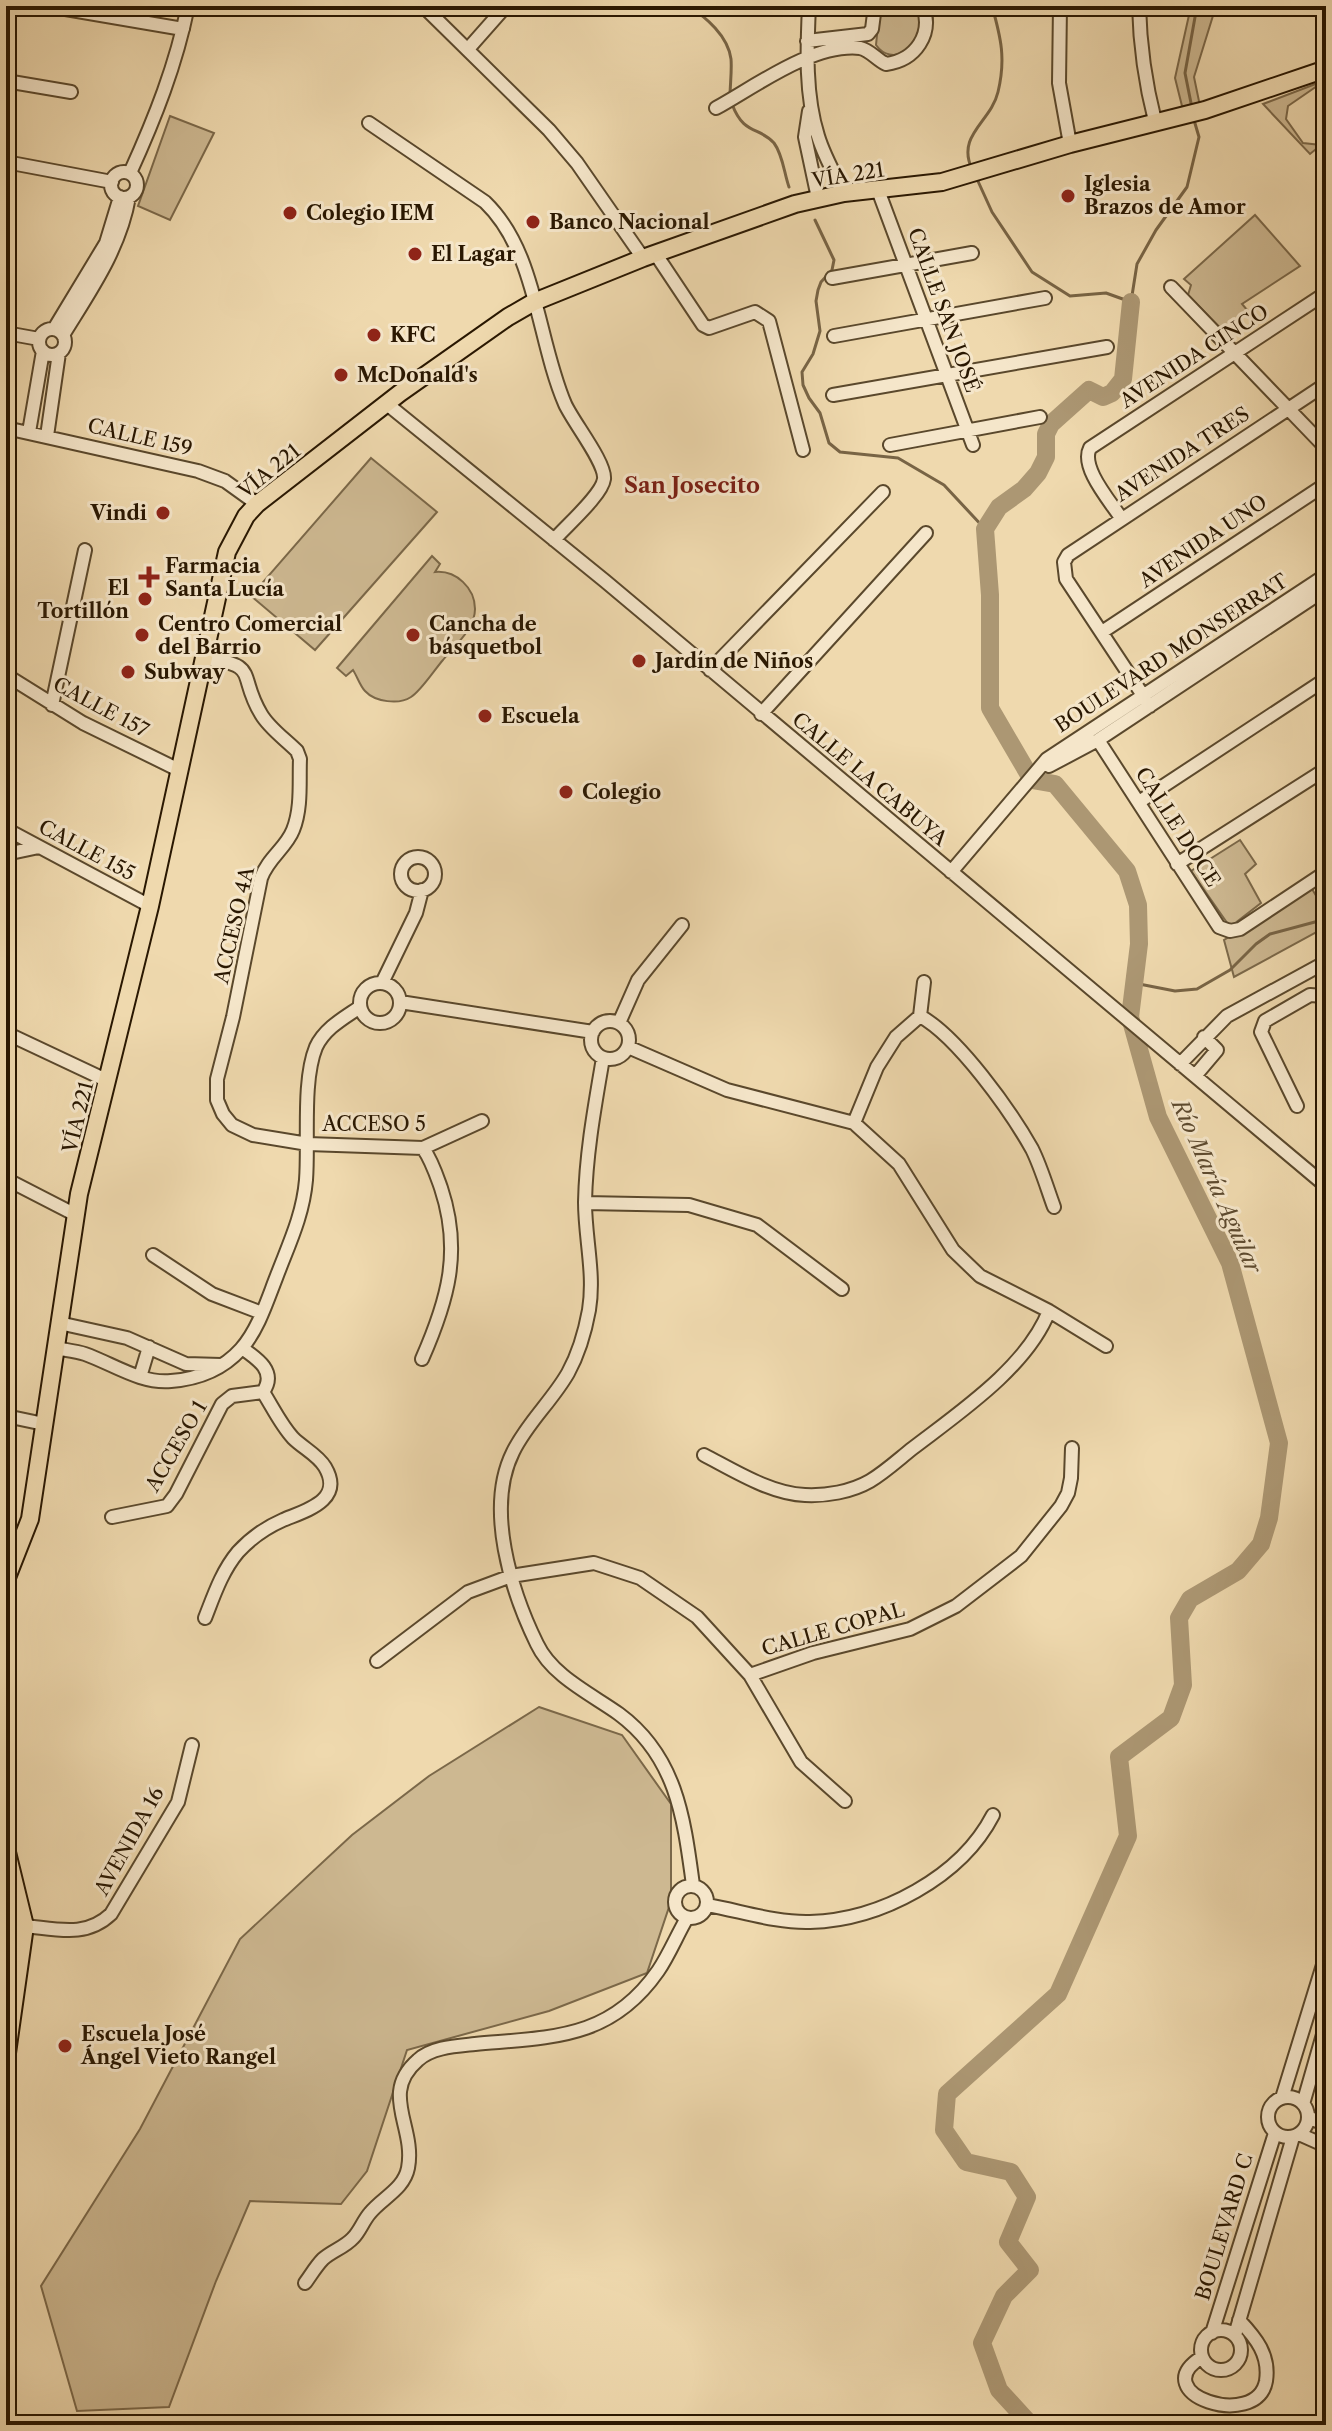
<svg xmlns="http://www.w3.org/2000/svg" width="1332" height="2431" viewBox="0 0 1332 2431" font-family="'Libre Caslon Text',serif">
  <rect width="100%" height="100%" fill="#efd9ae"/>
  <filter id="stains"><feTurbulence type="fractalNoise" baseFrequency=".0025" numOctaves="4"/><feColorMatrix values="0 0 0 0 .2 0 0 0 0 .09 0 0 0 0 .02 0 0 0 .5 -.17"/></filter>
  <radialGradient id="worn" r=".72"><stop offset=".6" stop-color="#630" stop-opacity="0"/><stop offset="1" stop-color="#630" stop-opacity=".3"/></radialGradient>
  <path fill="#cdb891" stroke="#7b6849" stroke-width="2" d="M880,6H916C918,11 922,19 922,25C919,49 892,67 876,45Z
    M1191,6H1216L1194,77L1200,106L1183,110L1175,78Z
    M1326,80V85L1320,84L1288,106L1286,119L1303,143L1321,145L1310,154L1263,104Z
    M170,116L214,133L170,220L138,206Z
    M1255,215L1300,266L1242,304L1248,311L1225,333L1188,295L1191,285L1184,279Z
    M371,458L437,512L315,650L251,596Z
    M432,556L440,564L435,572C456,570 475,588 475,609C475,629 455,645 443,660C435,669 421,691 411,697C399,705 375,702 365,691C360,686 357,676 353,670L346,676L337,668Z
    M1240,840L1256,864L1245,874L1261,903L1230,927L1191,871Z
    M1312,889L1326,912V927L1234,977L1224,940Z
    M539,1707L622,1735L671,1804V1901L647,1973L549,2011L407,2050L367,2171L341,2204L250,2201L216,2281L169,2407L77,2411L41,2286L140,2129L240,1939L352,1835L429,1776Z"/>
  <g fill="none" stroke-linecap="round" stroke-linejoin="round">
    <path stroke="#786445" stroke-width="3" d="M688,6C706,17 728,36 731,59C732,71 730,85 730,97
      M732,104C744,136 759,126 774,143C783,155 784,173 789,187
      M1192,108L1185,73L1197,6
      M972,169C956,135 991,122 998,92C1006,59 1001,38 992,6
      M977,179L992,212L1032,272L1070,296L1106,293L1131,302L1137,264L1156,230L1187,187L1199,137L1194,120
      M815,220L834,260L832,270L821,282L818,290L816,301L820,331L813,354L802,372L803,385L809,398L820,413L829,443L840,452L898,458L944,485L985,529
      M1134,983L1175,991L1197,989L1230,970L1256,944L1270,934L1326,919"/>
    <path stroke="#ac9773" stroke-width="18" d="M1031,2425L999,2390L982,2343L1004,2296L1030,2270L1008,2242L1027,2197L1011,2172L966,2162L944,2130L947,2094L1058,1994L1128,1836L1119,1757L1171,1718L1183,1685L1179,1618L1190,1599L1238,1571L1261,1544L1269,1518L1279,1443L1230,1263L1158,1117L1130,1017L1139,944L1138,905L1127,871L1055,784L1032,780L990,708V595L985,529L999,507L1024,489L1038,473L1046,457V434L1051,424L1089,390L1103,397L1112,393L1123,379L1131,302"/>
    <g stroke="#5a482c" stroke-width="16">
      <path id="minor" d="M48,6L183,29
        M423,6L549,130L577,163L643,258
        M809,6C807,49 805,95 818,136C824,156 835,175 844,193
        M1060,6L1059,83L1070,144
        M1139,6C1140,46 1145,82 1155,121
        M807,41L868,34L872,29L875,6
        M468,49L506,6
        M6,81L71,92
        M716,108C756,86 813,43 860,48C870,50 877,60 886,64C916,60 933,34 923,6
        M809,111L805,137L818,198
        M369,123L485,202C537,252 537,339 565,404C573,422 606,463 604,479C602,495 566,526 554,540
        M6,162L112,182
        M111 185a13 13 0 1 1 26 0a13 13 0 1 1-26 0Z
        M130,173C155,118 176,65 188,6
        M878,190L973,445
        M655,253L703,325L709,328L755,312L769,321L803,450
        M832,278L972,253
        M1171,287L1326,448
        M54,329L106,243L120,197
        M39 342a13 13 0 1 1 26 0a13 13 0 1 1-26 0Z
        M6,333L39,339
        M63,335C90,291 120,249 129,197
        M834,336L1045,298
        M833,395L1107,347
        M387,404L605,581L1326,1186
        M6,428L198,471L225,481L257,504
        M29,432L43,351
        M47,436L59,353
        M890,445L1040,417
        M1121,518C1110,501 1080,467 1090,448L1326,293
        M1102,632L1326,484
        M203,658C261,665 237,674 261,714C269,728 285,739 297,751L300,759C299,781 302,808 293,830C286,848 268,858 261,878L233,1017L217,1079V1100L223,1114L232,1125L253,1135L308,1144L423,1148L482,1121
        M710,670L883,492
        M6,675L83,723L179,770
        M52,705L85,550
        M1150,706L1066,579L1064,562L1068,555L1326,384
        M761,714L926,533
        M1098,740L1219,927L1230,931L1240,929L1326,872
        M1049,766L1098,740L1326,589
        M1139,802L1326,679
        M6,829L150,906
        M6,854L39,847
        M401 874a17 17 0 1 1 34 0a17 17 0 1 1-34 0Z
        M1177,864L1326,769
        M951,872L1047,759L1326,575
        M360 1003a20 20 0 1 1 40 0a20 20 0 1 1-40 0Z
        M382,983L416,913L422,890
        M400,1002L593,1032
        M920,1016C958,1037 1010,1110 1032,1149C1041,1167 1047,1188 1054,1207
        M591 1040a19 19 0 1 1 38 0a19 19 0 1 1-38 0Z
        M619,1023L638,980L682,925
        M6,1033L108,1081
        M628,1047L727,1090L854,1123L899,1164L953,1250L980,1276L1049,1311L1106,1346
        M603,1058C595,1105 586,1153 585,1202C585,1238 595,1274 589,1310C585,1332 579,1353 568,1373C552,1401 527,1423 513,1452C485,1508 511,1591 537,1644C552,1676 591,1694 619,1714C677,1757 684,1819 693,1885
        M1180,1064L1227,1016L1326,962
        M1195,1076L1217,1050L1204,1037
        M1297,1106L1261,1032L1265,1021L1310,995L1324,996L1326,1001
        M854,1123L877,1067L896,1037L920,1016L924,982
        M6,1179L76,1215
        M585,1203L689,1205L757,1225L842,1289
        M153,1255L212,1294L262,1313
        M59,1323L127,1338L186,1364L221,1365
        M55,1348C65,1350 76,1351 85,1354C113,1364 141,1384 171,1381C198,1379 223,1369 241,1349C258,1330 267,1301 276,1278C288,1246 303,1216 306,1180C309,1142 302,1081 316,1047C325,1028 344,1018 360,1007
        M422,1359C448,1300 462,1251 441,1188C436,1174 432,1161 423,1148
        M140,1377L149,1347
        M6,1416L44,1424
        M704,1455C733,1470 771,1494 805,1495C826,1496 851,1492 870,1481C885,1472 899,1459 913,1448C960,1412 1027,1367 1049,1311
        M112,1517L167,1506L176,1494L222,1404L232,1396L263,1392C277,1372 258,1359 242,1348
        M205,1618C214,1595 222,1571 238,1552C250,1539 267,1527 283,1520C304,1511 345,1501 325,1467C318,1455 303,1448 293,1438C281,1425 273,1408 263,1392
        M377,1661L468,1592L511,1576L594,1563L640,1578L697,1617L750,1675L801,1762L845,1801
        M750,1675L813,1653L910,1629L956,1606L1021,1556L1061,1506L1068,1493L1071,1478L1072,1448
        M675 1902a16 16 0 1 1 32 0a16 16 0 1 1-32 0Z
        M707,1905C741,1911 776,1923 810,1922C881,1920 961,1877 993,1815
        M25,1926C57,1929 86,1938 111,1914L178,1802L192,1745
        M1268 2117a20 20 0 1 1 40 0a20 20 0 1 1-40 0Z
        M1282,2098L1326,1955
        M1303,2104L1326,2024
        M1308,2117L1326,2125
        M1299,2134L1326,2146
        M305,2283C311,2275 316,2266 323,2259C332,2251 345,2247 353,2238C360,2231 363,2221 370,2213C382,2198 404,2189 408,2168C416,2126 379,2094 418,2060C432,2047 456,2046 475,2044C551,2037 610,2040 658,1971C669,1955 677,1935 687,1918
        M1201 2350a20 20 0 1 1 40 0a20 20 0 1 1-40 0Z
        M1212,2333L1275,2133
        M1235,2335L1293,2137
        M1202,2357C1143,2394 1257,2431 1266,2381C1270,2355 1256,2338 1239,2320"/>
    </g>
    <g stroke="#291701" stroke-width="20">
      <path id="major" d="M6,1580L30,1519L79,1194L150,906L227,552L246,516L257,504L400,393L508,317L534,302L643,258L795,204L844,193L942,182L1070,144L1205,110L1326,69
        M6,1848L25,1926L6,2060"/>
    </g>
    <use href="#minor" stroke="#f5e6ca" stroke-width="12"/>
    <use href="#major" stroke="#efd9ae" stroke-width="16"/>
  </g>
  <g fill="#8f2418" stroke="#f5e6ca" stroke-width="3">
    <circle cx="1068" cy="196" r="8"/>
    <circle cx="290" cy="213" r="8"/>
    <circle cx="533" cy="222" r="8"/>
    <circle cx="415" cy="254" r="8"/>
    <circle cx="374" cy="335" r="8"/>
    <circle cx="341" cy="375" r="8"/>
    <circle cx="163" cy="513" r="8"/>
    <path d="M145 565h8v8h8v8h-8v8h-8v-8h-8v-8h8z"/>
    <circle cx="145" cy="599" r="8"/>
    <circle cx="142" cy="635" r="8"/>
    <circle cx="413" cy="635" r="8"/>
    <circle cx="639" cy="661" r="8"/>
    <circle cx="128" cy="672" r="8"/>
    <circle cx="485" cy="716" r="8"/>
    <circle cx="566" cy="792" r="8"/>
    <circle cx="65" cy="2046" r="8"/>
  </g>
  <g text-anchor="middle" stroke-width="6" stroke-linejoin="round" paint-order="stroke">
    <g font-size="20" fill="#291701" stroke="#f5e6ca">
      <text transform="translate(848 175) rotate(-9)" y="7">VÍA 221</text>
      <text transform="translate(944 310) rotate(70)" y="7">CALLE SAN JOSÉ</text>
      <text transform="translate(1194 356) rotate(-33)" y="7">AVENIDA CINCO</text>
      <text transform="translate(140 437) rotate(13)" y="7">CALLE 159</text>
      <text transform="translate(1182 454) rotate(-33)" y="7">AVENIDA TRES</text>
      <text transform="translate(269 471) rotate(-39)" y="7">VÍA 221</text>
      <text transform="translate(1203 541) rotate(-34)" y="7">AVENIDA UNO</text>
      <text transform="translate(1171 653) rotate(-33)" y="7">BOULEVARD MONSERRAT</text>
      <text transform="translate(101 707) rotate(28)" y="7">CALLE 157</text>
      <text transform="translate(870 779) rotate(40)" y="7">CALLE LA CABUYA</text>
      <text transform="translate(1178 827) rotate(57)" y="7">CALLE DOCE</text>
      <text transform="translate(87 850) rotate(28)" y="7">CALLE 155</text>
      <text transform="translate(234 925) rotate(-77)" y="7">ACCESO 4A</text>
      <text transform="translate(78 1117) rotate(-76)" y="7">VÍA 221</text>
      <text x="374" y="1131">ACCESO 5</text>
      <text transform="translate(176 1446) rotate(-60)" y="7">ACCESO 1</text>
      <text transform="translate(833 1629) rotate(-16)" y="7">CALLE COPAL</text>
      <text transform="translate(129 1841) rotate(-61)" y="7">AVENIDA 16</text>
      <text transform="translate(1224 2227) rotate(-73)" y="7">BOULEVARD C</text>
    </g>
    <g font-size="20" font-weight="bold" fill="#291701" stroke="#f5e6ca" text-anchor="start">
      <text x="1084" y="191">Iglesia<tspan x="1084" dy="23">Brazos de Amor</tspan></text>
      <text x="306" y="220">Colegio IEM</text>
      <text x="549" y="229">Banco Nacional</text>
      <text x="431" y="261">El Lagar</text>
      <text x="390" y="342">KFC</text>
      <text x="357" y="382">McDonald's</text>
      <text x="147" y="520" text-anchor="end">Vindi</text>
      <text x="165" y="573">Farmacia<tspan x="165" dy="23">Santa Lucía</tspan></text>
      <text x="129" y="595" text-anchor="end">El<tspan x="129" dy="23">Tortillón</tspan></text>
      <text x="158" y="631">Centro Comercial<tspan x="158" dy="23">del Barrio</tspan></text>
      <text x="429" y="631">Cancha de<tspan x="429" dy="23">básquetbol</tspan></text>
      <text x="655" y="668">Jardín de Niños</text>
      <text x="144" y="679">Subway</text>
      <text x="501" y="723">Escuela</text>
      <text x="582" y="799">Colegio</text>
      <text x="81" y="2041">Escuela José<tspan x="81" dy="23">Ángel Vieto Rangel</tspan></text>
    </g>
    <g font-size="22" font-weight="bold" fill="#7a1f14" stroke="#f5e6ca">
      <text x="692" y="493">San Josecito</text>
    </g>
    <g font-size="22" font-style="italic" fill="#5d4a2f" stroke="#f5e6ca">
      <text transform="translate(1217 1186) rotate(66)" y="8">Río María Aguilar</text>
    </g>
  </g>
  <rect width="1332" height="2431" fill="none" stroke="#efd9ae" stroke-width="32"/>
  <rect x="8" y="8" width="1316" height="2415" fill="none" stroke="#291701" stroke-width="4"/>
  <rect x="16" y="16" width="1300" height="2399" fill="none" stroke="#291701" stroke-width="2"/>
  <rect width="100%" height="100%" filter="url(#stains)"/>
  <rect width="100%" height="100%" fill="url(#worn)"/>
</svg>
